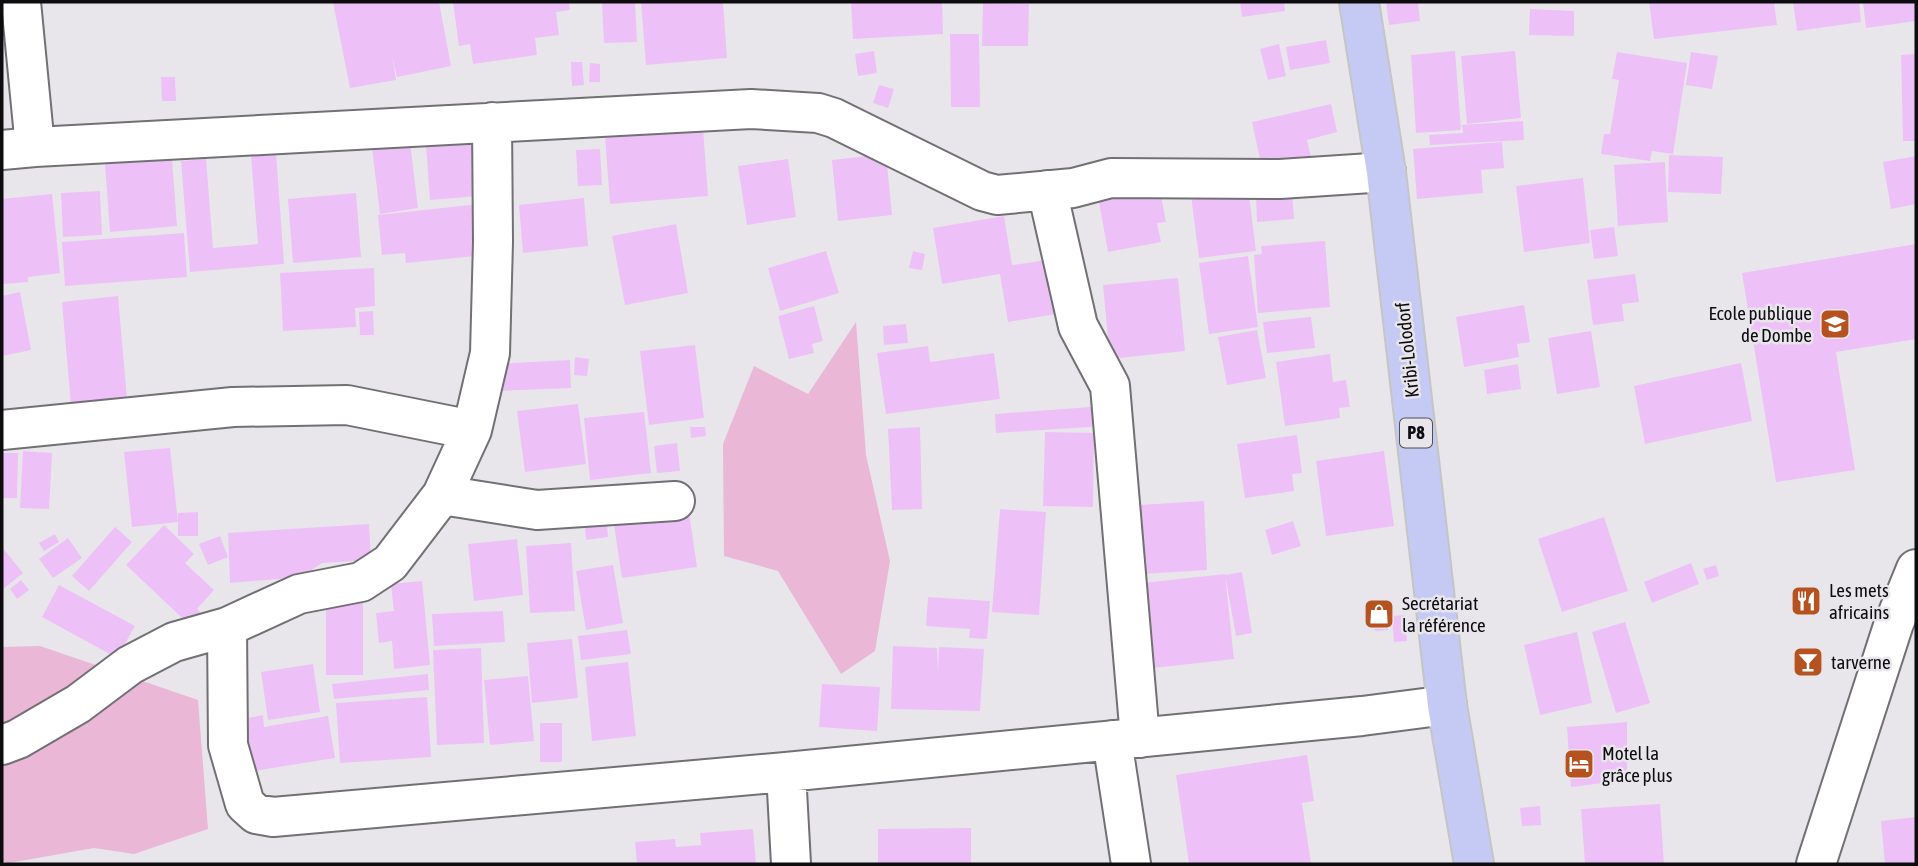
<svg xmlns="http://www.w3.org/2000/svg" width="1918" height="866" viewBox="0 0 1918 866" font-family="'Asap Condensed',sans-serif">
  <rect width="100%" height="100%" fill="#e8e6eb"/>
  <path fill="#eab7d7" d="M856,322L866,455L890,561L875,651L841,674L778,571L724,556L723,444L754,366L808,394Z
    M40,646L198,700L208,829L134,854L94,848L9,863L2,861V647Z"/>
  <path fill="#edc1f7" d="M333,2H439L451,66L397,77L392,55L396,80L350,88Z
    M453,2H569L570,10L556,12L559,35L535,38L537,55L473,64L470,44L459,46Z
    M602,2H635L637,42L604,43Z
    M641,2H723L727,58L646,65Z
    M851,2H942L943,34L853,39Z
    M1240,2H1284L1285,11L1242,17Z
    M1386,2H1418L1420,21L1389,25Z
    M1649,2H1774L1777,25L1654,39Z
    M1793,2H1859L1861,22L1797,31Z
    M1863,2H1916V21L1866,28Z
    M983,3L1029,4L1028,46H982Z
    M1530,9L1574,11V36L1529,35Z
    M950,34H979L980,107H951Z
    M1326,40L1330,63L1290,70L1286,47Z
    M1279,44L1286,76L1268,80L1260,49Z
    M874,51L877,73L858,76L855,54Z
    M1455,51L1461,130L1416,133L1411,55Z
    M1515,51L1521,118L1467,124L1461,56Z
    M1617,52L1687,63L1673,154L1652,151L1650,161L1601,154L1604,134H1610L1619,80L1612,79Z
    M1691,52L1718,56L1712,89L1686,85Z
    M1916,54V141H1903L1901,55Z
    M571,62H582L584,85L572,86Z
    M590,63L600,64V82H589Z
    M161,77H175L176,101H162Z
    M879,85L894,89L888,108L873,103Z
    M1331,104L1337,132L1307,140L1312,162L1263,173L1252,122Z
    M1523,121L1524,140L1430,145L1429,135L1463,133L1462,125Z
    M473,127L479,196L430,200L425,131Z
    M703,128L708,196L610,204L605,136Z
    M409,134L418,208L380,214L371,139Z
    M1502,142L1504,168L1481,170L1483,193L1417,199L1413,149Z
    M600,149L602,185L578,186L576,150Z
    M276,153L284,264L190,272L181,161L206,159L213,248L258,244L251,156Z
    M886,154L892,215L838,221L832,160Z
    M1669,155L1723,157L1721,194L1668,192Z
    M1916,156V204L1891,209L1883,162Z
    M172,159L177,226L110,232L105,164Z
    M788,159L796,217L747,225L738,166Z
    M1665,162L1668,222L1618,226L1614,165Z
    M1583,178L1590,243L1524,252L1516,186Z
    M1158,180L1166,222L1157,223L1161,242L1108,252L1097,191Z
    M1248,187L1256,251L1199,258L1191,195Z
    M100,191L102,235L63,237L61,193Z
    M1292,191L1294,219L1257,222L1256,194Z
    M356,193L361,257L293,263L288,199Z
    M52,194L60,273L28,277V282L2,284V199Z
    M584,198L588,246L523,253L519,205Z
    M480,204L485,255L406,263L405,253L382,255L378,215Z
    M1004,216L1012,265L1054,259L1062,313L1008,322L1000,274L942,284L933,228Z
    M676,224L688,293L625,305L612,236Z
    M1614,227L1618,256L1594,259L1590,230Z
    M184,233L187,277L65,286L62,242Z
    M1325,241L1330,307L1258,313L1254,255L1262,254L1261,246Z
    M1916,244V339L1836,352L1855,470L1776,482L1742,273Z
    M826,251L839,293L780,311L768,268Z
    M913,251L925,254L922,270L909,268Z
    M1248,256L1258,327L1209,334L1199,263Z
    M374,268L375,306L355,308L356,327L283,331L280,273Z
    M1635,274L1639,302L1622,304L1624,321L1593,325L1587,280Z
    M1178,278L1185,351L1110,359L1103,285Z
    M20,292L31,350L2,356V296Z
    M118,296L127,399L71,405L62,302Z
    M1524,305L1530,342L1517,344L1519,357L1464,367L1456,317Z
    M814,306L823,341L812,344L814,353L789,359L778,316Z
    M373,311L374,335H360L359,312Z
    M1311,317L1315,348L1267,353L1263,322Z
    M906,324L908,343L884,345L883,326Z
    M1257,330L1266,378L1227,385L1218,337Z
    M1591,331L1600,387L1557,394L1548,338Z
    M695,345L704,418L649,425L640,351Z
    M928,346L930,362L994,353L1000,399L886,414L877,353Z
    M1330,354L1333,382L1346,380L1350,407L1339,408L1340,418L1285,426L1276,362Z
    M575,357L589,359L587,376L574,375Z
    M570,360L571,388L497,391L496,364Z
    M1741,363L1752,421L1645,444L1634,386Z
    M1518,364L1521,389L1487,394L1484,370Z
    M578,404L586,464L525,472L517,411Z
    M1104,406L1105,426L996,433L995,414Z
    M644,412L651,473L590,480L584,418Z
    M690,427H705L706,436L691,438Z
    M920,427L922,509L892,510L888,429Z
    M1045,432L1094,433L1093,507L1043,506Z
    M1297,435L1302,473L1292,474L1294,491L1245,498L1237,444Z
    M677,443L680,471L657,473L654,446Z
    M170,448L178,522L132,527L124,452Z
    M23,451L52,453L49,509L20,508Z
    M1384,451L1394,526L1326,536L1316,461Z
    M2,453H18L17,498H2Z
    M1204,501L1207,570L1142,574L1139,505Z
    M688,506L697,567L622,578L613,518Z
    M1000,509L1046,512L1039,615L992,612Z
    M198,512V536H178V513Z
    M606,512L608,537L586,540L584,514Z
    M1604,517L1628,591L1562,612L1538,539Z
    M1293,521L1301,546L1272,555L1265,530Z
    M369,524L371,560L322,563L301,577L230,583L228,533Z
    M164,525L194,554L185,563L214,590L197,609L206,618L195,630L126,565Z
    M115,527L132,542L89,591L72,576Z
    M55,534L59,542L44,551L39,543Z
    M220,536L228,557L208,565L199,544Z
    M68,538L82,558L53,578L39,559Z
    M517,539L523,595L474,601L468,544Z
    M571,543L575,611L530,613L526,546Z
    M2,547L23,573L2,590Z
    M1691,563L1699,584L1652,603L1644,582Z
    M613,565L623,623L586,630L576,571Z
    M1716,565L1719,576L1707,580L1703,569Z
    M1242,572L1252,633L1236,636L1225,575Z
    M1225,574L1234,659L1153,668L1143,583Z
    M21,580L29,590L17,599L10,589Z
    M422,581L430,665L394,669L392,641L379,643L376,613L394,611L391,584Z
    M59,585L135,626L117,658L42,617Z
    M928,597L990,601L987,639L969,638L970,629L926,626Z
    M326,600H363V675H326Z
    M503,611L505,642L434,646L432,614Z
    M1387,613L1388,630L1375,631L1374,614Z
    M1405,615L1407,641L1394,642L1392,616Z
    M1625,622L1650,703L1616,713L1592,632Z
    M627,630L631,654L581,660L578,636Z
    M1577,632L1592,703L1540,715L1524,645Z
    M572,639L578,698L532,703L527,643Z
    M893,646L937,648L938,672L939,647L984,649L980,711L891,709Z
    M481,648L484,743L437,745L433,650Z
    M628,662L636,736L592,741L585,667Z
    M313,664L320,712L268,720L261,672Z
    M428,674L429,690L334,699L332,684Z
    M528,676L534,741L490,745L484,680Z
    M822,684L880,687L877,731L819,727Z
    M427,697L431,757L340,763L336,703Z
    M263,715L264,727L328,716L335,758L247,772L238,720Z
    M1627,722V780L1571,787L1567,727Z
    M540,723H562V762H540Z
    M1307,755L1314,801L1302,803L1311,864H1189L1176,775Z
    M1660,804L1664,864H1585L1581,809Z
    M1540,806L1541,825L1522,826L1520,808Z
    M1916,817V864H1885L1881,821Z
    M971,828V864H878V829Z
    M753,829L756,864H637L635,842L675,839L676,847L701,845L700,833Z"/>
  <g fill="none" stroke-linecap="round" stroke-linejoin="round">
    <g stroke="#717074" stroke-width="42">
      <path id="minor" d="M21,2L35,147
        M2,150L35,147L751,109L818,113L834,118L982,191L997,195L1073,188L1111,178L1280,179L1386,172
        M1047,190L1078,326L1110,386L1140,738
        M2,430L233,407L347,405L472,430
        M442,495L537,510L675,501
        M227,627L299,594L361,582L390,563L442,495L472,430L490,353L493,242L492,122
        M1112,740L1131,864
        M2,745L18,739L78,704L130,665L174,642L227,627L228,745L245,804L256,814L273,817L786,772L1362,716L1447,705
        M786,772L791,864
        M1816,864L1894,623L1916,569"/>
    </g>
    <g stroke="#c5c5c5" stroke-width="42">
      <path id="major" d="M1359,2L1386,172L1447,705L1474,864"/>
    </g>
    <use href="#minor" stroke="#fff" stroke-width="38"/>
    <use href="#major" stroke="#c4caf4" stroke-width="38"/>
  </g>
  <defs>
    <g id="school-square" transform="scale(1.575)"><rect x="-9" y="-9" width="18" height="18" rx="4" fill="#b65220" stroke="#e8e6eb"/><path d="M0-5L7-2L0 1L-7-2ZM-4 1L0 2.5L4 1V4Q0 6-4 4Z" fill="#fff"/></g>
    <g id="restaurant-square" transform="scale(1.575)"><rect x="-9" y="-9" width="18" height="18" rx="4" fill="#b65220" stroke="#e8e6eb"/><path d="M-5-6h1v4h1v-4h1v4h1v-4h1v5L-1.5 .5V6h-2V.5L-5-1ZM5-6V6H3V1.5H1.5Q1.5-4 5-6Z" fill="#fff"/></g>
    <g id="shop-square" transform="scale(1.575)"><rect x="-9" y="-9" width="18" height="18" rx="4" fill="#b65220" stroke="#e8e6eb"/><path d="M-5-2.5h2.3a2.7 3.5 0 0 1 5.4 0H5L5.5 6h-11ZM-1.5-2.5h3a1.5 2.3 0 0 0-3 0Z" fill="#fff"/></g>
    <g id="bar-square" transform="scale(1.575)"><rect x="-9" y="-9" width="18" height="18" rx="4" fill="#b65220" stroke="#e8e6eb"/><path d="M-6-5H6L.8 .8V4.5H3.5V6h-7V4.5H-.8V.8Z" fill="#fff"/></g>
    <g id="hotel-square" transform="scale(1.575)"><rect x="-9" y="-9" width="18" height="18" rx="4" fill="#b65220" stroke="#e8e6eb"/><path d="M-6-4.5h1.5V1H6V5H4.5V3h-9V5H-6ZM-4 0a1.8 1.8 0 1 1 3.6 0ZM.5 0V-2.5h3Q6-2.5 6 0Z" fill="#fff"/></g>
  </defs>
  <g fill-rule="evenodd">
    <use href="#school-square" x="1835" y="324"/>
    <use href="#restaurant-square" x="1806" y="601"/>
    <use href="#shop-square" x="1379" y="614"/>
    <use href="#bar-square" x="1808" y="662"/>
    <use href="#hotel-square" x="1579" y="764"/>
  </g>
  <g text-anchor="middle" stroke-width="5" stroke-linejoin="round" paint-order="stroke">
    <rect fill="#e8e6eb" stroke="#4f4d50" stroke-width="2" x="1400" y="418.5" width="32" height="29" rx="5"/>
    <g font-size="18" font-weight="bold" fill="#0d0c0e">
      <text x="1416" y="439">P8</text>
    </g>
    <g font-size="19" fill="#0d0c0e" stroke="#e8e6eb" text-anchor="start">
      <text x="1812" y="320" text-anchor="end">Ecole publique<tspan x="1812" dy="22">de Dombe</tspan></text>
      <text x="1829" y="597">Les mets<tspan x="1829" dy="22">africains</tspan></text>
      <text x="1402" y="610">Secrétariat<tspan x="1402" dy="22">la référence</tspan></text>
      <text x="1831" y="669">tarverne</text>
      <text x="1602" y="760">Motel la<tspan x="1602" dy="22">grâce plus</tspan></text>
    </g>
    <g font-size="19" fill="#0d0c0e" stroke="#e8e6eb">
      <text transform="translate(1407 350) rotate(-96)" y="7">Kribi-Lolodorf</text>
    </g>
  </g>
  <rect width="1918" height="866" fill="none" stroke="#0d0c0e" stroke-width="7"/>
</svg>
